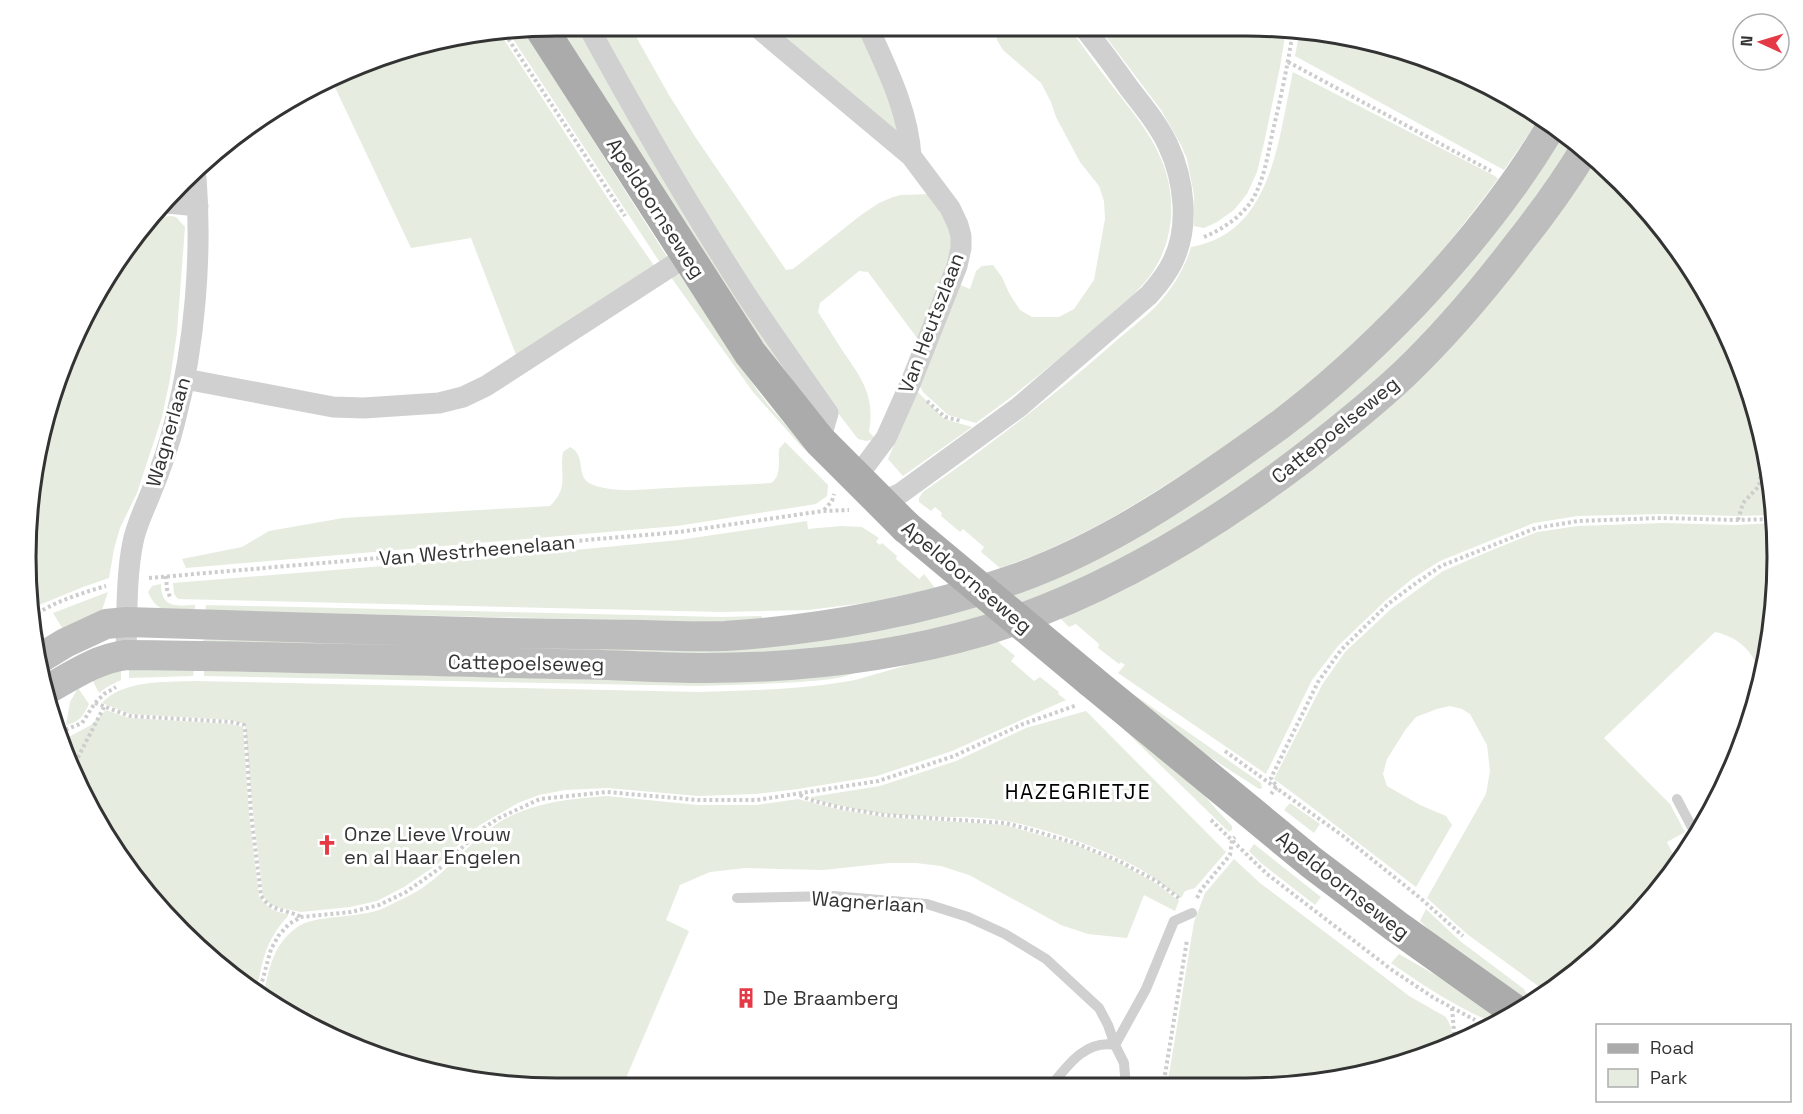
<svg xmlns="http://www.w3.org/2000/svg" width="1803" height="1114" viewBox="0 0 1803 1114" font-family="'Space Grotesk',sans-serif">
  <rect width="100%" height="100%" fill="#fff"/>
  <path fill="#e6ecdf" d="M559,26H578L813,407L759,338Z
    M597,26H630L669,95L696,138L786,270L793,269L861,215L879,203L893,197L901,195L931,194L944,211L955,244L920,342L868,272L859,271L820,303L818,312C827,326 835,339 844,353C863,380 875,397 869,432L876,439L866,441L858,439L835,409L754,290L724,242Z
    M770,27H862L891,93L898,130L893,131Z
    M997,28L1070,29C1084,48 1098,68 1113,87C1131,110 1150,132 1161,159C1176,193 1175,236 1155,268C1143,289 1122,304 1104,320C1063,356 1021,391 976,423L948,415L923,392L918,383L958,284L970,289L976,271L982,266L993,265L1002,277L1009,293L1020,310L1032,317H1059L1074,309L1094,280L1105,219L1104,201L1099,186L1080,162L1056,117L1051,102L1041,83L1003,50L997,40Z
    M1100,29L1286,30L1280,67L1264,143L1257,172L1247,194L1234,210L1217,222L1204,228L1194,226V195L1187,159L1181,145L1161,110Z
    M1300,30H1315L1449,66L1540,118L1504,170L1295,56Z
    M524,31L669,260L661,264L509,33Z
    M501,35L614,208L655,267L518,360L471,238L411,248L332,81L386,54Z
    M1293,72L1495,176L1498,179C1459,231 1418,283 1372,328C1308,390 1235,443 1159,489C1123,512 1086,533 1047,550C1032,557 1016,562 1000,568L981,552L984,547L963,529L960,532L941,516L942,513L935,507L931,511L919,502V498L923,492C987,447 1049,400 1108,348C1124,333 1144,319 1159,303C1173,287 1185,268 1191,247C1273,233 1278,139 1293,72Z
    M1559,129L1576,141L1559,170L1443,317L1322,431L1161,540L1016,608L1004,591L1275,440Z
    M1593,157L1646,207L1706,292L1749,386L1773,488L1774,515L1736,516L1662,514L1578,516L1534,523L1440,561L1412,579L1385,601L1338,646L1312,680L1266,774L1118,673L1125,665L1121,662L1119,664L1098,648L1099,644L1076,624L1069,627L1059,617L1258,505Z
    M171,216L176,217L185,227L177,332L170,379L162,417L137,493L120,528L114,549L109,578L83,587L32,608L26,557L54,386L135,234C148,222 153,218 171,216Z
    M675,268L757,390L770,407L819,463L801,446L753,392L668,273Z
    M917,391L944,419L972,427L903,476L888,459Z
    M785,442L828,485L827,496L816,504L677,526L186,568L182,559L242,547L269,531L343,518L550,506C570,486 559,475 563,452L570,447C587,455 575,477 591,484C615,494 645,489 669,488C703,486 737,485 771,483C782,476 778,460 779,449Z
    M807,521L808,529L841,526L862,527L879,538L876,542L880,545L882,543L897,556L896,559L919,579L924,574L935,588L873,602L808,610L722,612L178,599L174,594L173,583L533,554L679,540Z
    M1664,523L1735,525L1774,523L1776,592L1762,680C1757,655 1740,637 1715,632L1604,738L1670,804L1685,832L1667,842L1678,864L1667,881L1596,957L1545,991L1467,934L1427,898L1486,794L1490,771L1487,745L1470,714L1462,709L1450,706L1437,709L1416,717L1406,729L1387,759L1383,774L1387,786L1420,805L1446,816L1452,825L1416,887L1309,805L1274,779L1322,685L1345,652L1391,609L1443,571L1497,548L1537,532L1578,526Z
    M161,584C161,608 176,606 195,605L194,618C174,613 157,614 148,592L152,586Z
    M108,592L101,613L66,634L53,613Z
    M980,598L996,619L815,655L203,648L204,633L599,642Z
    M206,605L722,617L761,616L763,618L721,622L215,611L205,615Z
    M996,640L1015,656L1011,661L1034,681L1040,677L1059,692L1058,694L1066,700L952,751L877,776L798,789L756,794L698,796L607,788L565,790L539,795L518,803L480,825L438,864L404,887L377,901L350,907L301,912L276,907L269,903L263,896L253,812L245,724L231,720L130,714L102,703C122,680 166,682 194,681L698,692C750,690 803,690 855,680Z
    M121,669V680L107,687L99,693L91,677Z
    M129,669L194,670L193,676L129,678Z
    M204,670L615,680L859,671C840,680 820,680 800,682C766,684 732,685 698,686L204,676Z
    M1123,687L1261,783L1262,788L1259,789L1188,743Z
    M78,688L89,704C83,717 79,722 66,725L70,702Z
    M106,710L129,718L231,724L243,727L249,813L259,897C268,908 274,912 288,914V916C265,941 263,960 256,992L233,978L115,853L64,740L65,739L91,725Z
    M1086,711L1226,852L1195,888L1185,891L1181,898C1167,889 1154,877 1140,869C1102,848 1048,829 1006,821C972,815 935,818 901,815C870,813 840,806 811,799V797L880,786L956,761L1026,728Z
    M1108,714L1195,784L1215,808L1232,826V830L1229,832Z
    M607,796L698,805H757L798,799L841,810L884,817L1005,825L1075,845L1119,863L1157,884L1179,901L1175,911L1144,895L1127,938L1088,934L1061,925L969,875L941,866L916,863H889L823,870L746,868L710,872L680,885L666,920L689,931L623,1085L488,1084L354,1048L263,996C269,969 273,945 296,928C313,914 360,919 384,908C397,901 413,895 425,886C452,867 472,839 501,821C535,802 569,799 607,796Z
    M1290,803L1320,824L1314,833L1284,810Z
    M1254,844L1321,897L1315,905L1261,863L1249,851Z
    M1234,859L1260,883L1387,979L1409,996L1446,1017L1451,1027L1453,1044L1384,1070L1281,1087H1167L1194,922L1205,893Z
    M1426,909L1460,941L1524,989L1530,1001L1526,1004L1443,943L1420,921Z
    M1399,954L1458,988L1503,1019L1496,1024C1458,1008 1425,987 1391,963Z"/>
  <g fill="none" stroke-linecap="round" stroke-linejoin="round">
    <path stroke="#cdcdcd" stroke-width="4" stroke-dasharray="3 3" stroke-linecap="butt" d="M505,34L625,216
      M1288,62L1491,171
      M1204,237C1223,229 1243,216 1254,197C1265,176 1268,153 1273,130C1281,97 1288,64 1293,30
      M927,401L945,417L961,421
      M1760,485L1767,479H1771
      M824,510L832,501L834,494
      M1738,520L1743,503L1759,486L1764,450
      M166,576L167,589L170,597
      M149,578L679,532L823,511L849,510
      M33,617C49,603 85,592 106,586
      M95,703L130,716L231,722L244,725L245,729L251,813L261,896C273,913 284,908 301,917
      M60,732L82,723L95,703L104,694L116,687
      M1225,751L1343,836L1419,897L1463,936
      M75,763L104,707
      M1271,794L1277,787L1271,778L1318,682L1341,650L1388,604L1416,583L1441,566L1536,528L1578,521L1662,518L1736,520L1774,519
      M800,795L810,800L842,808L884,815L1005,823L1028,829L1075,843L1119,861L1158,882L1180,899
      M1211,820L1267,874L1392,970L1434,998L1475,1020
      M1197,898L1201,890L1230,855L1232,840L1235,837
      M259,993L271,949L279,935L289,924L301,917L351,912L379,905L406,892L440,868L482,829L499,818L540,799L607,792L698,800H757L878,781L954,756L1023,724L1077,705
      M1452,1008L1455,1043
      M1163,1087L1187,940"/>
    <path stroke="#d0d0d0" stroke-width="10" d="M1677,799L1696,835
      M737,898L833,896L927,904L968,917L1005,934L1046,959L1099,1008L1108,1025L1115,1045L1124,1063L1126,1087
      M1051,1086C1067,1066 1086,1039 1115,1045L1146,989L1174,921L1192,913"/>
    <path stroke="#d0d0d0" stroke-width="21" d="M588,26C637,116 689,206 745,293C772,334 800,373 828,413L820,441
      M757,27L911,156L950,208L958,225L961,236V248L957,266L911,382L886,438L856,478
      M868,27C887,69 908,110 911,156
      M167,203L198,206
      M185,379L333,407L364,408L439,403L463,397L486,386L687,256
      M881,502L901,493L1019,407L1149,295C1158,285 1167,274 1173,261C1190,226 1184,179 1168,145C1158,124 1143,106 1129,88C1115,68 1100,48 1085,29
      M126,655C127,620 126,575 133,542C136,526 144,510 150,495C160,471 169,446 175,421C195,345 202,255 196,177"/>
    <path stroke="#bdbdbd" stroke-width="30" d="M39,659L65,643L106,624L127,622C254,626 380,630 507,633C553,634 599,634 644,635C671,636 698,637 725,636C821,630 928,610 1018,578C1104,547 1182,495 1256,442C1315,401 1364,356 1414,304C1466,249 1514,190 1552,125
      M43,692C70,677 95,659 126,655C269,656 413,661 556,664C606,664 655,668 705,668C798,668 894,657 983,631C1099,596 1206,532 1302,459C1337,432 1371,405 1403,375C1445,335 1483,290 1518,244C1542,214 1565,182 1585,149"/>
    <path stroke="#ababab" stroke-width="33" d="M541,28L750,353L820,441L906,527
      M1091,681L1311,862L1397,927L1515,1011"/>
    <path stroke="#ababab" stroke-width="33" d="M906,527L1091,681"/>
  </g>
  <defs>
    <g id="church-bare" transform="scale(1.62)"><path d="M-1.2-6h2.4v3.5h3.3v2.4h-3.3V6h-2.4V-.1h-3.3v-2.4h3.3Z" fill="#e63946" stroke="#fff" stroke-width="2.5" paint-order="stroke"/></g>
    <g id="building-bare" transform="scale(1.62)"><path d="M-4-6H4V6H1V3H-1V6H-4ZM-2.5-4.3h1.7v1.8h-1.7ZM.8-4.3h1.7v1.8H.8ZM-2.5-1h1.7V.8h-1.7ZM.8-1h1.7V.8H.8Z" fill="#e63946" stroke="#fff" stroke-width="2.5" paint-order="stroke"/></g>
  </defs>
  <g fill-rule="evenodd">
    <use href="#church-bare" x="327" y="845"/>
    <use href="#building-bare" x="746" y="998"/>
  </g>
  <g text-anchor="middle" stroke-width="6" stroke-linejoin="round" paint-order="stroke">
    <g font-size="20" fill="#333" stroke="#fff">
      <text transform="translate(656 208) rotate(57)" y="7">Apeldoornseweg</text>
      <text transform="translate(931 323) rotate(-69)" y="7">Van Heutszlaan</text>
      <text transform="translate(1335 430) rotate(-39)" y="7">Cattepoelseweg</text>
      <text transform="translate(168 432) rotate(-74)" y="7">Wagnerlaan</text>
      <text transform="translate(477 550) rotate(-5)" y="7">Van Westrheenelaan</text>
      <text transform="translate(967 577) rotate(40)" y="7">Apeldoornseweg</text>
      <text transform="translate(526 663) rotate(1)" y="7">Cattepoelseweg</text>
      <text transform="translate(1343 885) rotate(38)" y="7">Apeldoornseweg</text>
      <text transform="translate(868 902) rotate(4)" y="7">Wagnerlaan</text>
    </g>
    <g font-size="20" fill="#333" stroke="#fff" text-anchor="start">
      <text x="344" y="841">Onze Lieve Vrouw<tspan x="344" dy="23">en al Haar Engelen</tspan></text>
      <text x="763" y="1005">De Braamberg</text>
    </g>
    <g font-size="21" letter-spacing="1.5" fill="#000" stroke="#fff">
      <text x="1078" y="799">HAZEGRIETJE</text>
    </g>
  </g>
  <path d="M0 0H1803V1114H0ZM557 36H1246A521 521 0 0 1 1767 557V557A521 521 0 0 1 1246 1078H557A521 521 0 0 1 36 557V557A521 521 0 0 1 557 36Z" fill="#fff" fill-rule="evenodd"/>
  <path fill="none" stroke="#333" stroke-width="3" d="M557 36H1246A521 521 0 0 1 1767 557V557A521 521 0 0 1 1246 1078H557A521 521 0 0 1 36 557V557A521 521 0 0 1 557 36Z"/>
  <rect x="1596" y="1024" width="195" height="78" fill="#ffffff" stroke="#adadad" stroke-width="1.5"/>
  <rect x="1608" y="1044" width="30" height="9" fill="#ababab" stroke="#adadad" stroke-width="1.5"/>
  <text x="1650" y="1054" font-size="18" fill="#333333">Road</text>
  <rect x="1608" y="1069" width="30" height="18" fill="#e6ecdf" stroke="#adadad" stroke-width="1.5"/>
  <text x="1650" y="1084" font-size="18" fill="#333333">Park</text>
  <g transform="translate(1761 42) rotate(274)"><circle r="28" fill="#ffffff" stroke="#adadad" stroke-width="1.5"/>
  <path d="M0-4.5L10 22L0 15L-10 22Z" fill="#e63946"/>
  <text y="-9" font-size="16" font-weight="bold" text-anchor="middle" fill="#333333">N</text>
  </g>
</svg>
